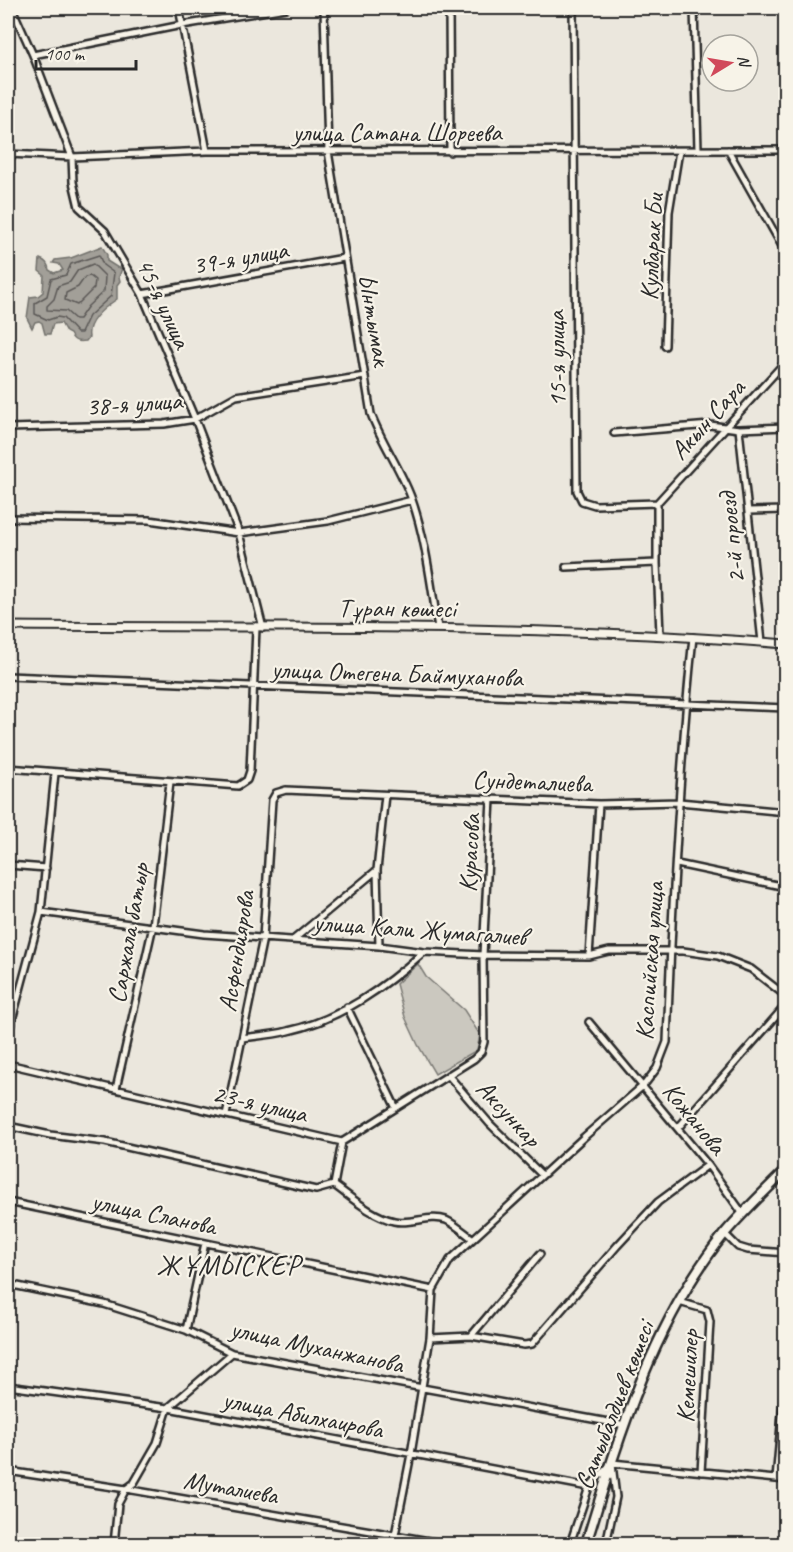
<svg xmlns="http://www.w3.org/2000/svg" width="793" height="1552" viewBox="0 0 793 1552" font-family="Caveat,sans-serif">
  <rect width="100%" height="100%" fill="#ebe7dd"/>
  <filter id="ink" filterUnits="userSpaceOnUse"><feTurbulence type="fractalNoise" baseFrequency=".0167" numOctaves="2"/><feDisplacementMap in="SourceGraphic" scale="12" xChannelSelector="R" yChannelSelector="G"/><feConvolveMatrix kernelMatrix="1 2 1 2 8 2 1 2 1" color-interpolation-filters="sRGB"/></filter>
  <g filter="url(#ink)">
    <path fill="#cbc8bf" stroke="#7b7a75" stroke-width="1.5" d="M418,964L426,977L464,1010L480,1035L477,1050L435,1074L418,1045L405,1017L396,984Z"/>
    <path fill="#a29f98" stroke="#72716c" stroke-width="1.5" d="M102,246L107,255V261L118,268H122L119,277L120,281L117,285V299C105,307 86,321 89,337L86,341C78,342 74,342 70,334L66,332L61,323L53,324L50,334H45L42,323L39,321L35,322L32,328L27,318L30,297L38,296L43,292L44,275L39,271L40,259C46,261 48,264 49,270L54,273L63,270L59,264L53,263L55,260L71,258Z"/>
    <g fill="none" stroke-linecap="round" stroke-linejoin="round">
      <path stroke="#5b5957" stroke-width="1.5" d="M99,255L103,265L114,273L111,296L89,316L81,333H77L63,318L57,317L48,320L35,314V303L47,296L51,279L66,275L71,264Z
        M93,264L105,276L104,291L88,306L79,319H75L66,311L47,310V306L54,299L58,286L70,282L78,270Z
        M90,276L95,280L94,288L77,305L65,300L66,293L78,287L85,277Z"/>
      <g stroke="#2b2b2b" stroke-width="10">
        <path id="minor" d="M12,8L33,55L72,157L73,182L79,207L105,231L142,294L195,419L239,533L263,628
          M179,8L207,151
          M324,8L328,151L371,414C382,443 400,468 411,497C426,539 431,585 438,628
          M449,8L450,152
          M573,8L577,491L582,501L595,505L657,503V563L660,634
          M694,8L698,150
          M33,55L182,25L286,8
          M728,150L786,253
          M8,154L72,157L207,151L786,150
          M142,294L344,258
          M665,346L669,212L679,151
          M8,428L164,424L195,419L236,396L365,376
          M739,429L762,642
          M614,433L710,425L739,429L786,427
          M657,503L786,361
          M748,511L786,510
          M8,518L149,520L239,533L328,521L412,500
          M566,567L657,563
          M8,676L786,708
          M8,768L238,786L247,780L250,771L256,628
          M677,864L786,887
          M8,865L46,868
          M41,912L204,934L379,946L424,952L483,955L589,956L609,951H683L718,956L751,969L786,996
          M293,940L377,870
          M379,946L377,870L385,795
          M589,956L599,804
          M347,1007L396,1108
          M589,1022L708,1165L743,1214
          M8,1035L41,912L55,773
          M242,1038C257,1036 273,1035 288,1031C340,1020 386,986 424,952
          M8,1064L342,1142L474,1059L481,1052L484,1042L483,955L491,799
          M448,1075L490,1124L542,1175
          M116,1089L153,926L170,782
          M226,1115L263,938L272,800L276,793L286,790L599,804L679,802L786,812
          M8,1126L50,1135L105,1142L316,1190L334,1185
          M678,1128L786,1005
          M342,1142L334,1185C352,1198 372,1216 394,1221C411,1225 430,1214 446,1220C455,1224 465,1233 473,1239
          M8,1202L433,1290
          M725,1234L738,1247L748,1250L786,1253
          M8,1284L104,1304L186,1330L232,1353L625,1425
          M679,1302L707,1310L710,1322L701,1472
          M186,1330L205,1243
          M471,1336L524,1345L532,1344L617,1246L658,1202L708,1165
          M430,1338L471,1336L540,1254
          M8,1386L168,1408L589,1487
          M612,1463L786,1480
          M8,1471L126,1489L447,1544
          M776,1479L786,1371
          M395,1535L411,1454L430,1338L433,1290L450,1260L584,1137L644,1085L657,1068L667,1042C672,907 679,771 693,637
          M606,1542L630,1544
          M114,1544L118,1504L126,1489L134,1483L157,1443L168,1408L232,1353
          M570,1544L589,1487L609,1466
          M606,1544L616,1497L612,1464"/>
      </g>
      <g stroke="#2b2b2b" stroke-width="11">
        <path id="tertiary" d="M8,626C267,628 527,623 786,644"/>
      </g>
      <g stroke="#2b2b2b" stroke-width="13">
        <path id="primary" d="M586,1544C619,1436 653,1322 725,1233C744,1211 765,1191 786,1170"/>
      </g>
      <use href="#minor" stroke="#f7f3e8" stroke-width="5"/>
      <use href="#tertiary" stroke="#f7f3e8" stroke-width="7"/>
      <use href="#primary" stroke="#f7f3e8" stroke-width="8"/>
    </g>
  </g>
  <g text-anchor="middle" stroke-width="4.5" stroke-linejoin="round" paint-order="stroke">
    <g font-size="26" fill="#2b2b2b" stroke="#f7f3e8">
      <text x="397" y="141">улица Сатана Шореева</text>
      <text transform="translate(651 247) rotate(-87)" y="9">Кулбарак Би</text>
      <text transform="translate(240 257) rotate(-10)" y="9">39-я улица</text>
      <text transform="translate(164 303) rotate(65)" y="9">45-я улица</text>
      <text transform="translate(375 320) rotate(80)" y="9">Ынтымак</text>
      <text transform="translate(556 359) rotate(-91)" y="9">15-я улица</text>
      <text transform="translate(134 403) rotate(-4)" y="9">38-я улица</text>
      <text transform="translate(707 419) rotate(-48)" y="9">Акын Сара</text>
      <text transform="translate(731 538) rotate(-96)" y="9">2-й проезд</text>
      <text x="397" y="617">Тұран көшесі</text>
      <text transform="translate(397 673) rotate(2)" y="9">улица Отегена Баймуханова</text>
      <text transform="translate(532 781) rotate(2)" y="9">Сундеталиева</text>
      <text transform="translate(469 853) rotate(-87)" y="9">Курасова</text>
      <text transform="translate(420 929) rotate(4)" y="9">улица Кали Жумагалиев</text>
      <text transform="translate(128 933) rotate(-80)" y="9">Саржала батыр</text>
      <text transform="translate(236 951) rotate(-81)" y="9">Асфендиярова</text>
      <text transform="translate(649 961) rotate(-86)" y="9">Каспийская улица</text>
      <text transform="translate(260 1103) rotate(13)" y="9">23-я улица</text>
      <text transform="translate(509 1113) rotate(47)" y="9">Аксункар</text>
      <text transform="translate(695 1118) rotate(51)" y="9">Кожанова</text>
      <text transform="translate(154 1213) rotate(12)" y="9">улица Сланова</text>
      <text transform="translate(317 1346) rotate(12)" y="9">улица Муханжанова</text>
      <text transform="translate(687 1376) rotate(-87)" y="9">Кемешилер</text>
      <text transform="translate(614 1405) rotate(-69)" y="9">Сатыбалдиев көшесі</text>
      <text transform="translate(303 1414) rotate(11)" y="9">улица Абилхаирова</text>
      <text transform="translate(231 1487) rotate(10)" y="9">Муталиева</text>
    </g>
    <g font-size="28" letter-spacing="1.5" fill="#2b2b2b" stroke="#f7f3e8">
      <text x="229" y="1275">ЖҰМЫСКЕР</text>
    </g>
  </g>
  <rect width="793" height="1552" fill="none" stroke="#f7f3e8" stroke-width="30"/>
  <rect x="15" y="15" width="763" height="1522" fill="none" stroke="#2b2b2b" stroke-width="2" filter="url(#ink)"/>
  <g transform="translate(730 63) rotate(79)"><circle r="28" fill="#f7f3e8" stroke="#a5a39c" stroke-width="1.5"/>
  <path d="M0-4.5L10 22L0 15L-10 22Z" fill="#d1495b"/>
  <text y="-9" font-size="16" font-weight="bold" text-anchor="middle" fill="#2b2b2b">N</text>
  </g>
  <path d="M36 60v9h100v-9" fill="none" stroke="#2b2b2b" stroke-width="3"/>
  <text x="45" y="60" font-size="18" fill="#2b2b2b" stroke="#f7f3e8" stroke-width="4.5" paint-order="stroke">100 m</text>
</svg>
